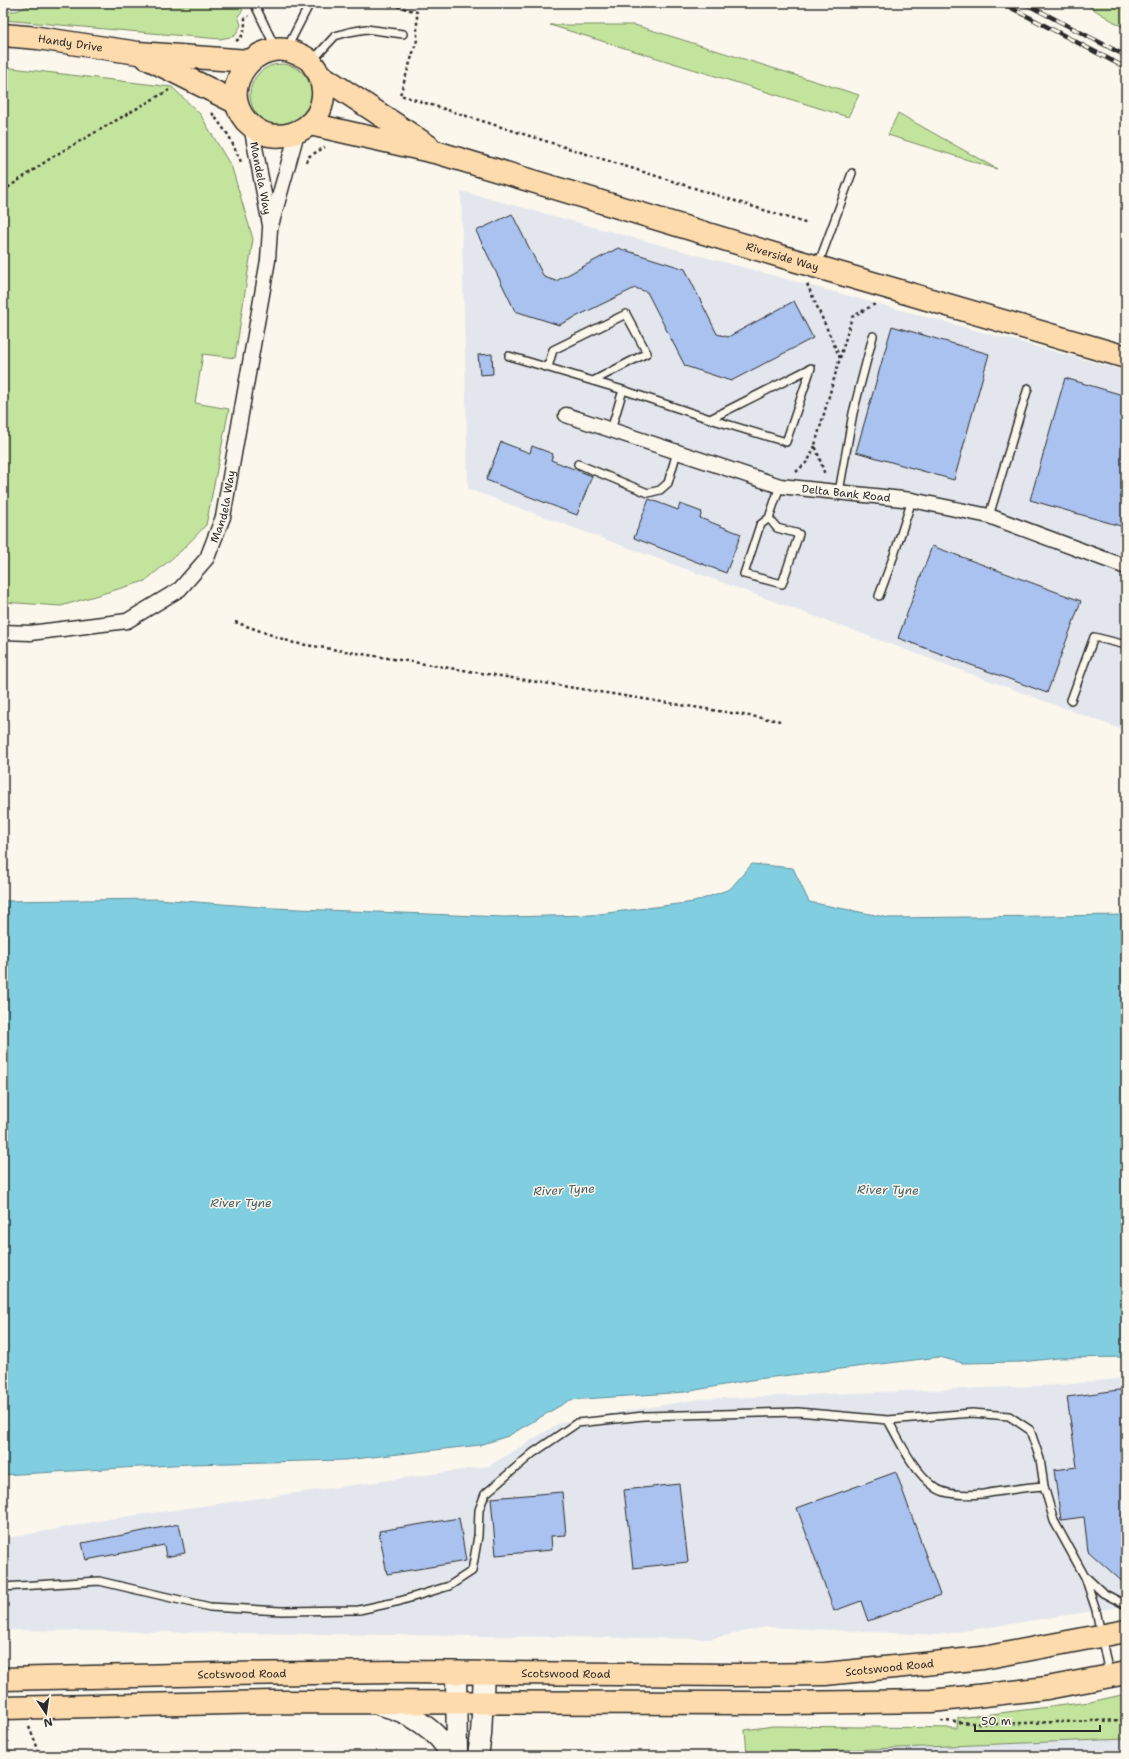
<svg xmlns="http://www.w3.org/2000/svg" width="1129" height="1759" viewBox="0 0 1129 1759" font-family="'Shantell Sans',sans-serif">
  <rect width="100%" height="100%" fill="#fbf7ec"/>
  <filter id="ink" filterUnits="userSpaceOnUse"><feTurbulence type="fractalNoise" baseFrequency=".025" numOctaves="2"/><feDisplacementMap in="SourceGraphic" scale="8" xChannelSelector="R" yChannelSelector="G"/><feConvolveMatrix kernelMatrix="1 2 1 2 8 2 1 2 1" color-interpolation-filters="sRGB"/></filter>
  <g filter="url(#ink)">
    <path fill="#e3e7ed" d="M461,191L1126,371V731L468,489Z
      M1126,1378V1606L938,1635L766,1627L710,1639L3,1630V1539L109,1519L489,1466L561,1422L699,1399L1060,1385Z
      M1126,1739V1756H720L747,1754Z"/>
    <path fill="#c3e49d" stroke="#778864" d="M36,3H239L243,10L238,16L241,25L235,36L220,39L3,20V11H16Z
      M1083,3H1126V29Z
      M550,25H635L859,95L848,117Z
      M250 95a31 31 0 1 1 62 0a31 31 0 1 1-62 0Z
      M3,67L172,87L200,114L232,168L253,239L235,358L203,354L195,403L229,409L206,525L182,550L145,581L61,606L3,602Z
      M898,113L997,169L888,135Z
      M1126,1694V1739L747,1754L745,1730L773,1726L957,1728L958,1718L1090,1702Z
      M3,1749L20,1754L21,1756H3Z"/>
    <path fill="#81cee0" stroke="#5f8d98" d="M752,864L793,868L809,902L890,918L1126,915V1357L1058,1358L1021,1362L963,1363L939,1357L757,1379L685,1392L570,1400L508,1436L480,1445L345,1460L190,1464L3,1475V901L158,899L273,908L504,917L591,915L694,902L730,889Z"/>
    <path fill="#aac2f0" stroke="#2b2b2b" d="M512,214L544,277L556,281L618,248L685,269L717,334L728,337L794,301L813,338L731,381L685,366L647,292L635,288L559,325L515,311L476,231Z
      M892,326L989,354L954,480L856,452Z
      M492,354L493,374L480,375L478,355Z
      M1065,378L1126,396V520L1124,527L1030,500Z
      M501,442L530,453L532,446L553,454L551,460L592,476L577,515L486,480Z
      M649,499L678,510L680,504L702,512L700,518L741,534L726,573L634,538Z
      M932,546L1081,601L1047,693L898,638Z
      M1126,1389V1585L1088,1551L1084,1517L1061,1520L1054,1470L1077,1467L1067,1397Z
      M896,1472L940,1595L868,1621L861,1601L834,1611L797,1508Z
      M679,1484L688,1562L633,1568L624,1490Z
      M562,1492L566,1535L551,1536L552,1550L496,1555L491,1498Z
      M459,1518L466,1561L387,1574L379,1531Z
      M179,1524L185,1553L166,1557L164,1545L86,1560L82,1543Z"/>
    <g fill="none" stroke-linecap="round" stroke-linejoin="round">
      <g stroke="#2b2b2b" stroke-width="10">
        <path id="service" d="M254,3L275,47
          M287,48L310,3
          M313,60L335,36L349,32L366,29L403,34
          M818,265L852,173
          M509,356L623,390
          M548,367L553,350L626,314L647,353L593,381
          M611,430L623,390L710,419L786,442L811,368L710,419
          M578,464L648,493L660,490L668,483L677,452
          M839,492L853,413L873,336
          M989,516L1028,388
          M769,518L760,525L744,574L782,584L799,534L777,528L769,518L780,486
          M879,596L894,555L912,500
          M1071,700L1094,637L1126,645
          M888,1420L972,1413L1009,1416L1030,1430L1040,1459L1044,1486
          M1087,1578L1103,1593L1126,1605
          M3,1587L99,1581L210,1607L281,1611L359,1610L400,1601L449,1586L472,1571L478,1536L479,1510L485,1494L533,1453L577,1423L644,1416L798,1412L888,1420C901,1444 913,1471 936,1488C947,1496 970,1495 983,1494C1004,1491 1023,1487 1044,1486L1054,1521L1085,1577L1096,1610L1109,1674"/>
      </g>
      <g stroke="#2b2b2b" stroke-width="17">
        <g id="minor">
          <path id="s1" d="M251,126L270,225"/>
          <path id="s2" d="M566,415L780,486L912,500L989,516L1126,567"/>
          <path id="s3" d="M3,632L30,633L127,621L180,589L207,558L223,517L268,260L270,229L297,133"/>
        </g>
      </g>
      <g stroke="#2b2b2b" stroke-width="23">
        <path id="secondary" d="M456,1673L457,1756
          M380,1705C407,1711 439,1730 451,1756
          M478,1756L481,1735L484,1674"/>
      </g>
      <g stroke="#2b2b2b" stroke-width="25">
        <g id="primary">
          <path id="s4" d="M3,35L38,38L138,53L249,61"/>
          <path d="M147,58L237,103"/>
          <path d="M320,75C321,81 324,89 323,96C321,124 295,139 269,135C260,133 252,127 246,121C216,86 257,34 298,54C303,56 308,58 311,62C314,66 317,71 320,75L428,146"/>
          <path id="s5" d="M310,124L439,153L797,261L1126,357"/>
          <path id="s6" d="M3,1679L221,1674L397,1672L733,1675L825,1674L983,1658L1126,1631"/>
          <path d="M3,1708L272,1702L787,1703L932,1701L1047,1688L1126,1673"/>
        </g>
      </g>
      <path stroke="#2b2b2b" stroke-width="2.5" stroke-dasharray="3 3" stroke-linecap="butt" d="M386,3L417,12V40L400,95L808,224
        M1118,3L1126,7
        M268,7L275,3
        M236,41C245,36 245,28 245,18L249,16
        M212,113L229,136L242,164
        M306,162L308,157L325,147
        M3,191L54,156L169,90
        M807,284L840,358L815,445L825,475
        M840,358L852,317L875,304
        M796,472L808,461L815,446
        M235,622L294,643L781,721
        M941,1721L991,1724L1126,1720
        M29,1727L41,1756"/>
      <use href="#service" stroke="#fbf7ec" stroke-width="7"/>
      <use href="#minor" stroke="#fbf7ec" stroke-width="14"/>
      <use href="#secondary" stroke="#fbf7ec" stroke-width="20"/>
      <use href="#primary" stroke="#fedbac" stroke-width="22"/>
      <g stroke="#2b2b2b" stroke-width="4.5">
        <path id="rail" d="M1002,3L1126,68
          M1024,3L1126,56"/>
      </g>
      <use href="#rail" stroke="#fbf7ec" stroke-width="3" stroke-dasharray="9" stroke-linecap="butt"/>
    </g>
  </g>
  <g text-anchor="middle" stroke-width="3" stroke-linejoin="round" paint-order="stroke">
    <g font-size="11" fill="#2b2b2b" stroke="#fbf7ec">
      <text dy="4" stroke="none"><textPath href="#s4" startOffset="68">Handy Drive</textPath></text>
      <text dy="4" stroke="none"><textPath href="#s1" startOffset="53">Mandela Way</textPath></text>
      <text dy="4" stroke="none"><textPath href="#s5" startOffset="491">Riverside Way</textPath></text>
      <text dy="4" stroke="none"><textPath href="#s2" startOffset="292">Delta Bank Road</textPath></text>
      <text dy="4" stroke="none"><textPath href="#s3" startOffset="282">Mandela Way</textPath></text>
      <text dy="4" stroke="none"><textPath href="#s6" startOffset="887">Scotswood Road</textPath></text>
      <text dy="4" stroke="none"><textPath href="#s6" startOffset="563">Scotswood Road</textPath></text>
      <text dy="4" stroke="none"><textPath href="#s6" startOffset="239">Scotswood Road</textPath></text>
    </g>
    <g font-size="12" font-style="italic" fill="#455c61" stroke="#fbf7ec">
      <text transform="translate(564 1190) rotate(-3)" y="4">River Tyne</text>
      <text transform="translate(888 1190) rotate(1)" y="4">River Tyne</text>
      <text x="241" y="1207">River Tyne</text>
    </g>
  </g>
  <rect width="1129" height="1759" fill="none" stroke="#fbf7ec" stroke-width="16"/>
  <rect x="8" y="8" width="1113" height="1743" fill="none" stroke="#2b2b2b" stroke-width="1.5" filter="url(#ink)"/>
  <g transform="translate(46 1713) rotate(167)" stroke="#fbf7ec" stroke-width="3" paint-order="stroke">
  <path d="M0-3L7 15L0 10L-7 15Z" fill="#2b2b2b"/>
  <text y="-6" font-size="11" font-weight="bold" text-anchor="middle" fill="#2b2b2b">N</text>
  </g>
  <path d="M975 1725v6h125v-6" fill="none" stroke="#2b2b2b" stroke-width="2"/>
  <text x="981" y="1725" font-size="12" fill="#2b2b2b" stroke="#fbf7ec" stroke-width="3" paint-order="stroke">50 m</text>
</svg>
